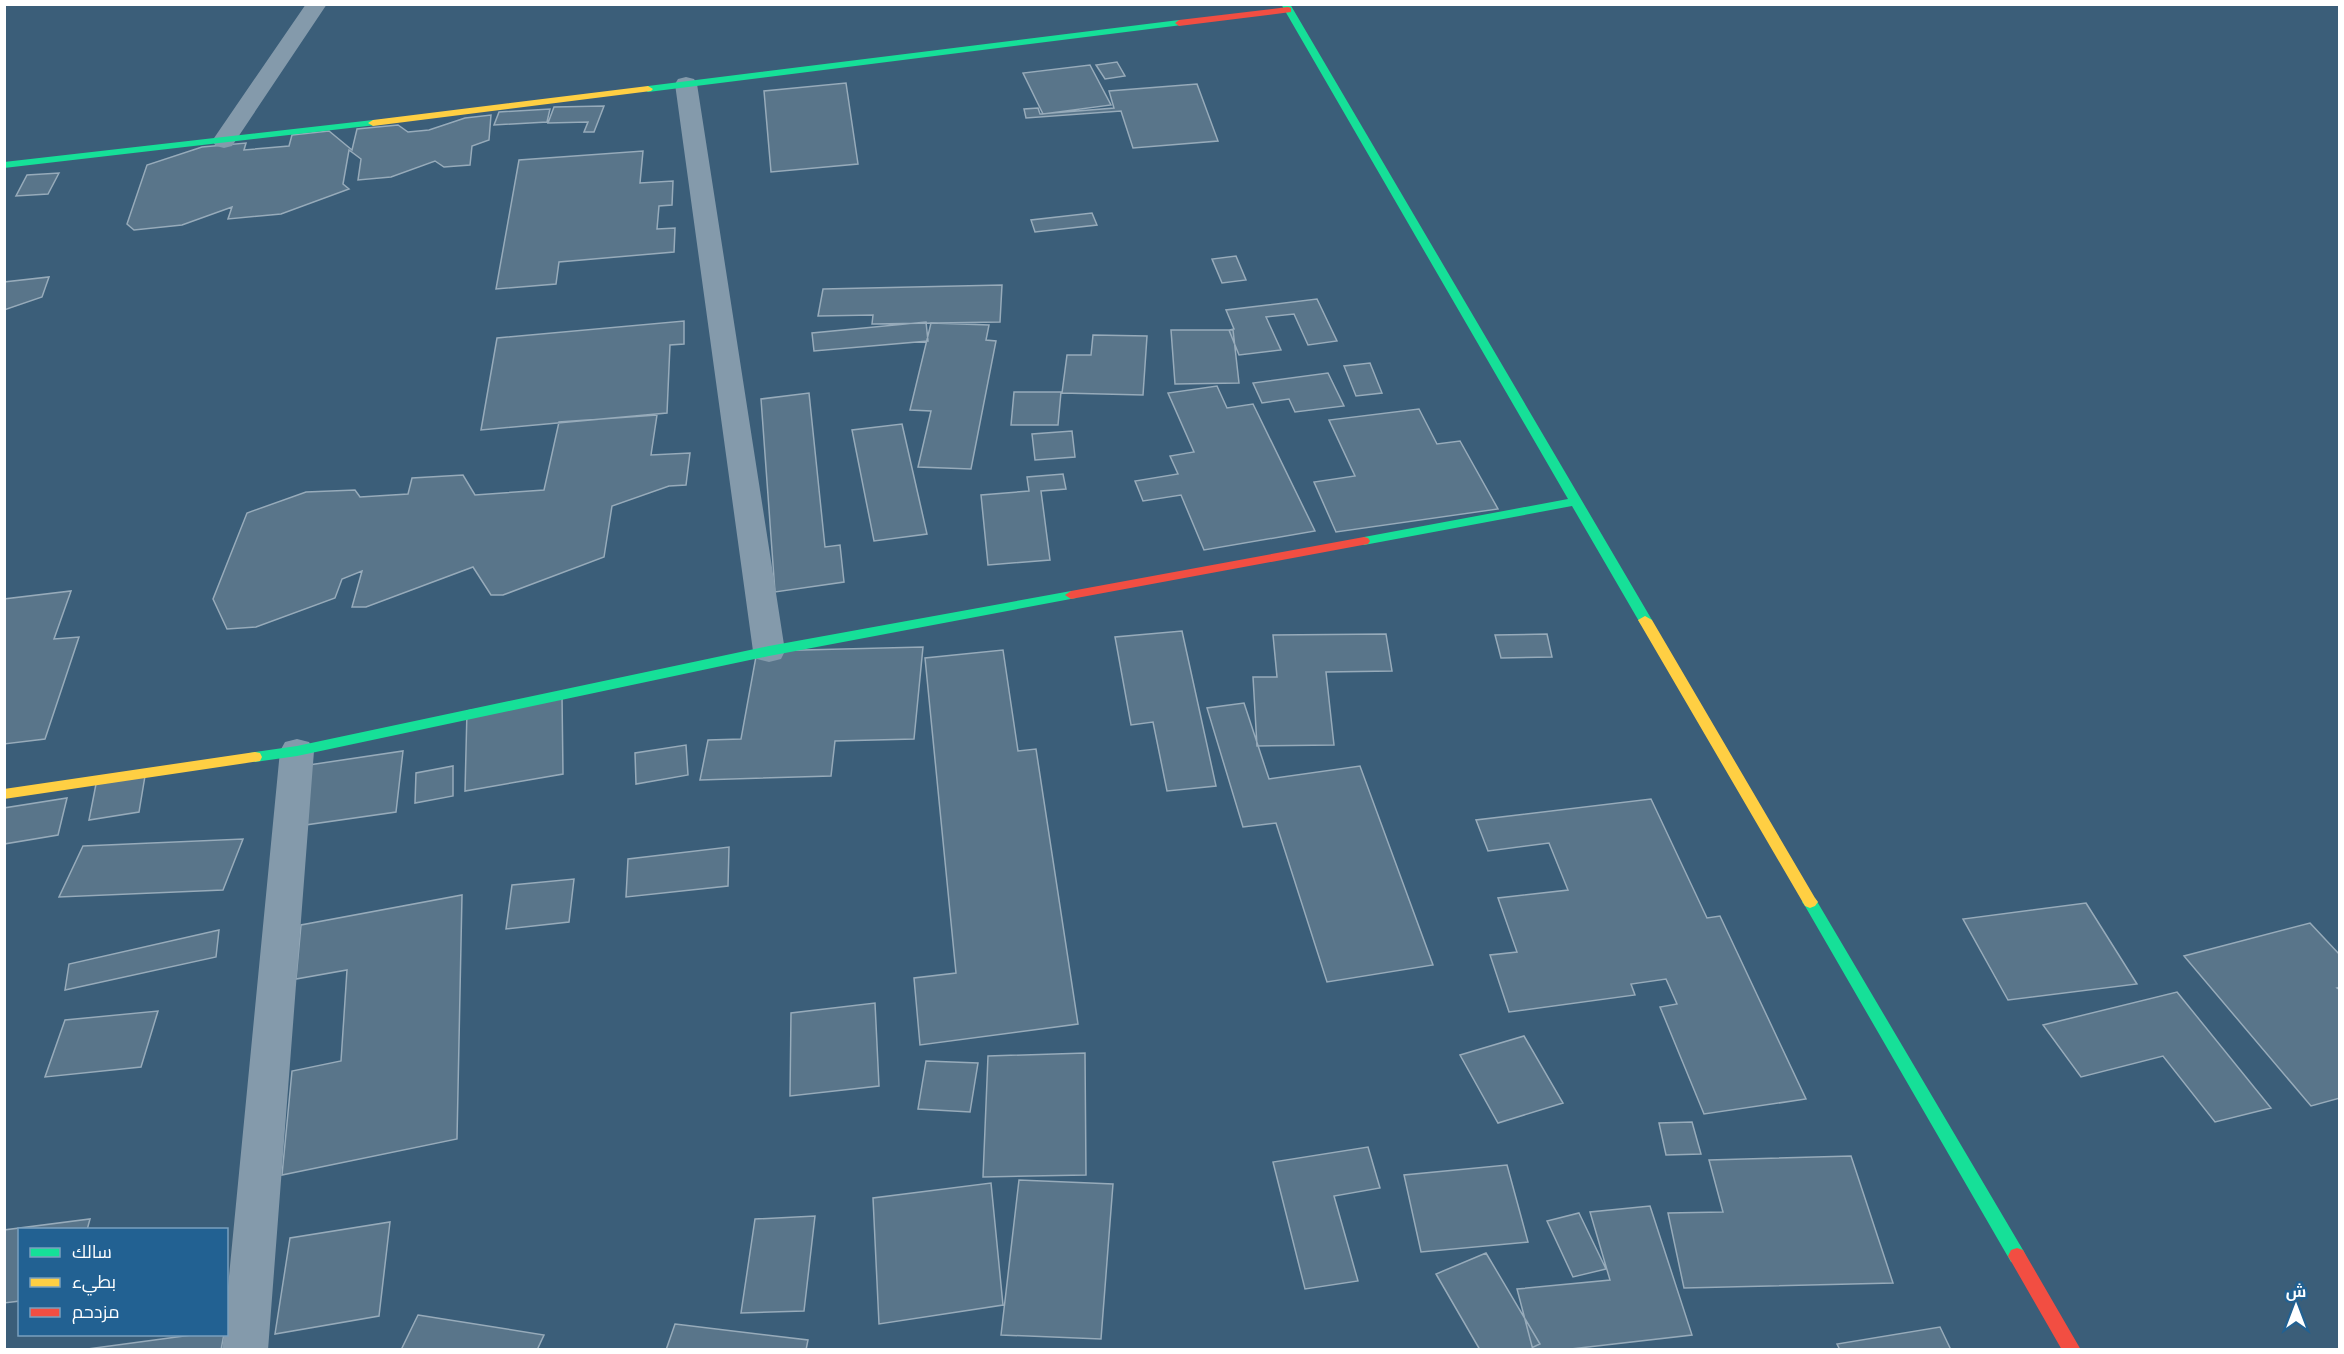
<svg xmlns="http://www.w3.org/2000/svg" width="2344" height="1354" viewBox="0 0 2344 1354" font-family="Montserrat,Cairo,sans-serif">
  <rect width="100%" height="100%" fill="#3b5e79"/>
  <path fill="#59758a" stroke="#97abba" stroke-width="1.5" d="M1117,62L1125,76L1105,79L1096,65Z
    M1090,65L1111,105L1043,114L1023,73Z
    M846,83L858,164L771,172L764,91Z
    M1197,84L1218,141L1133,148L1121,111L1026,118L1024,109L1038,108L1040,114L1114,108L1109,91Z
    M604,106L594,132H584L588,122L548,123L554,107Z
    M550,109L547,122L494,125L499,112Z
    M491,115L489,140L472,146L470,165L444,167L435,161L391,177L358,180L361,159L349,150L343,184L349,189L281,214L228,219L232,207L182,225L134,230L127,224L147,165L202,147L246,143L244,150L289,146L292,135L329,131L352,150L357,129L398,125L408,132L429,130L465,118Z
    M643,151L640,183L673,181L672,205L659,206L657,229L675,228L674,252L559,262L556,284L496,289L519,160Z
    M59,173L48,194L16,196L27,175Z
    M1092,213L1097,225L1035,232L1031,220Z
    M1236,256L1246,280L1222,283L1212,259Z
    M49,277L42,297L4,310V282Z
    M1002,285L1000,322L872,324L873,315L818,316L823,289Z
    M1317,299L1337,341L1308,345L1294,314L1266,317L1281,350L1239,355L1229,330L1234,329L1226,310Z
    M684,321V344L670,345L667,413L481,430L497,338Z
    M926,322L928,341L814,351L812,333Z
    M931,323L989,325L986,340L996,341L971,469L918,467L931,411L910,410Z
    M1171,330H1233L1239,383L1175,384Z
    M1093,335L1147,336L1143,395L1062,393L1067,355H1091Z
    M1370,363L1382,393L1356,396L1344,366Z
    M1328,373L1344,406L1295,412L1289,399L1262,403L1253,383Z
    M1217,386L1227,408L1253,404L1315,531L1204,550L1181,495L1143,501L1135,481L1178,474L1170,456L1194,452L1168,393Z
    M1014,392H1061L1058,425H1011Z
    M809,393L825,547L840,545L844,582L775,592L761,399Z
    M1419,409L1437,444L1460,441L1498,509L1336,532L1314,482L1355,476L1329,420Z
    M657,415L651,455L690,453L686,485L669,486L612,506L604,557L503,595H491L473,567L366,607H352L362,571L342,579L335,598L256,627L227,629L213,599L247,513L306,492L355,490L360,497L408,494L412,478L463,475L475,495L544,490L559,422Z
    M902,424L927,534L874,541L852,430Z
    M1072,431L1075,457L1035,460L1032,434Z
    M1063,474L1066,489L1041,491L1050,560L988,565L981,495L1029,491L1027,477Z
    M71,591L54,639L79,637L45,739L4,744V599Z
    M1182,631L1216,786L1167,791L1153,722L1131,725L1115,637Z
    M1386,634L1392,671L1326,672L1334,745L1257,746L1253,677H1277L1273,635Z
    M1547,634L1552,657L1501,658L1495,635Z
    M923,647L914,739L835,741L831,776L700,780L708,740L741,739L757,651Z
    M1003,650L1018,751L1036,749L1078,1024L920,1045L914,978L956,973L925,658Z
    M562,696L563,774L465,791L467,711Z
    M1244,703L1269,779L1360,766L1433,965L1327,982L1276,823L1243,827L1207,708Z
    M686,745L688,775L636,784L635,753Z
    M403,751L396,812L291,827L302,766Z
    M453,766V796L415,803L416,773Z
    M145,776L139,812L89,820L96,784Z
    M67,798L58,835L4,844V808Z
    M1651,799L1707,918L1720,916L1806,1099L1704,1114L1660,1007L1677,1004L1666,979L1631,984L1635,995L1509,1012L1490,955L1517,952L1498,898L1568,890L1549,843L1488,851L1476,820Z
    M243,839L223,890L59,897L83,846Z
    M729,847L728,886L626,897L628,859Z
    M574,879L569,922L506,929L512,885Z
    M462,895L457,1139L282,1175L292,1071L341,1061L347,970L296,979L301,925Z
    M2086,903L2137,984L2008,1000L1963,919Z
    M2310,923L2340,955V987L2337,988L2340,990V1098L2311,1106L2184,956Z
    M219,930L216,957L65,990L69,964Z
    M2177,992L2271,1108L2215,1122L2163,1056L2081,1077L2043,1025Z
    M875,1003L879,1086L790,1096L791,1013Z
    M158,1011L141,1067L45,1077L65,1020Z
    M1524,1036L1563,1103L1498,1123L1460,1055Z
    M1085,1053L1086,1175L983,1177L988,1056Z
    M926,1061L978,1063L970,1112L918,1109Z
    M1692,1122L1701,1154L1666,1155L1659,1123Z
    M1368,1147L1380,1188L1334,1196L1358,1281L1305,1289L1273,1162Z
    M1851,1156L1893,1283L1684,1288L1668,1213L1723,1212L1709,1160Z
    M1507,1165L1528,1242L1421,1252L1404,1175Z
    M1019,1180L1113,1184L1101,1339L1001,1335Z
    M991,1183L1003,1305L879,1324L873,1198Z
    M1650,1206L1692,1335L1562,1350H1533L1517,1289L1610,1280L1590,1212Z
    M1579,1213L1606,1269L1573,1277L1547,1221Z
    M815,1216L804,1311L741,1313L755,1219Z
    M90,1219L87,1230H20V1301L4,1303V1230Z
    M390,1222L379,1316L275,1334L290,1238Z
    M1486,1253L1540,1344L1527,1350H1480L1436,1274Z
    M418,1315L544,1335L537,1350H401Z
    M675,1324L808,1340L806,1350H666Z
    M1940,1327L1951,1350H1840L1837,1344Z
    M199,1334H224L221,1350H80Z"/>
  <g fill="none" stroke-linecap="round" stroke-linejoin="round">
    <path fill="#849aab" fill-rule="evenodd" d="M306,4H327L232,146L224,148L216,146L212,141Z
      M686,77L694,79L697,84L785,651L781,659L769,662L757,659L753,651L675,84L678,79Z
      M297,739L309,742L314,751L268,1350H222L224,1334H226V1307L280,751L285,742Z"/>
    <path fill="#16e098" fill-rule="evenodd" d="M1281,4H1290L1652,620L1650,623H1640L1572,506L1364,545L1358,541L1364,537L1568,499Z
      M1179,20L1183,23L1182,25L648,92L643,89L648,86Z
      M373,120L378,123L376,125L4,168V162Z
      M1071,591L1077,595L1076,598L769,656L297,756L255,762L250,761L248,757L250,753L255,752L297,746L769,646Z
      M1810,896L1815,898L2023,1250L2026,1256L2023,1262L2017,1264L2011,1262L1805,906L1802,902L1805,898Z"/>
    <path fill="#ffcf43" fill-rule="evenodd" d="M648,86L653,89L651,91L373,126L368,123L373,120Z
      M1645,616L1652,620L1815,898L1818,902L1815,906L1810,908L1805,906L1638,620Z
      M255,752L260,753L262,757L260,761L4,799V789Z"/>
    <path fill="#f24e42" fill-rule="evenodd" d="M1288,7L1291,8V12L1179,26L1175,23L1179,20Z
      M1364,537L1368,538L1370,541L1368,544L1071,599L1065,595L1071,591Z
      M2017,1248L2023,1250L2081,1350H2062L2008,1256L2011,1250Z"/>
  </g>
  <rect width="2344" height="1354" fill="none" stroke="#ffffff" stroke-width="12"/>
  <rect x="18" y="1228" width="210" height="108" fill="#226192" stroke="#7aa0be" stroke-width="1.5"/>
  <rect x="30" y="1248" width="30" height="9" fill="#16e098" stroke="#7aa0be" stroke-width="1.5"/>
  <text x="72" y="1258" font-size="18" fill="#ffffff">سالك</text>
  <rect x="30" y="1278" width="30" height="9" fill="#ffcf43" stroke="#7aa0be" stroke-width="1.5"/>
  <text x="72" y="1288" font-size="18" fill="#ffffff">بطيء</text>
  <rect x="30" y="1308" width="30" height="9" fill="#f24e42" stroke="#7aa0be" stroke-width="1.5"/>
  <text x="72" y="1318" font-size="18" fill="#ffffff">مزدحم</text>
  <g transform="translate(2296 1306)" stroke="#226192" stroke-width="4.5" paint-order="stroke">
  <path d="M0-4.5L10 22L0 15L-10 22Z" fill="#ffffff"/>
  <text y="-9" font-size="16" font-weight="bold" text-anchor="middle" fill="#ffffff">ش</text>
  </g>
</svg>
